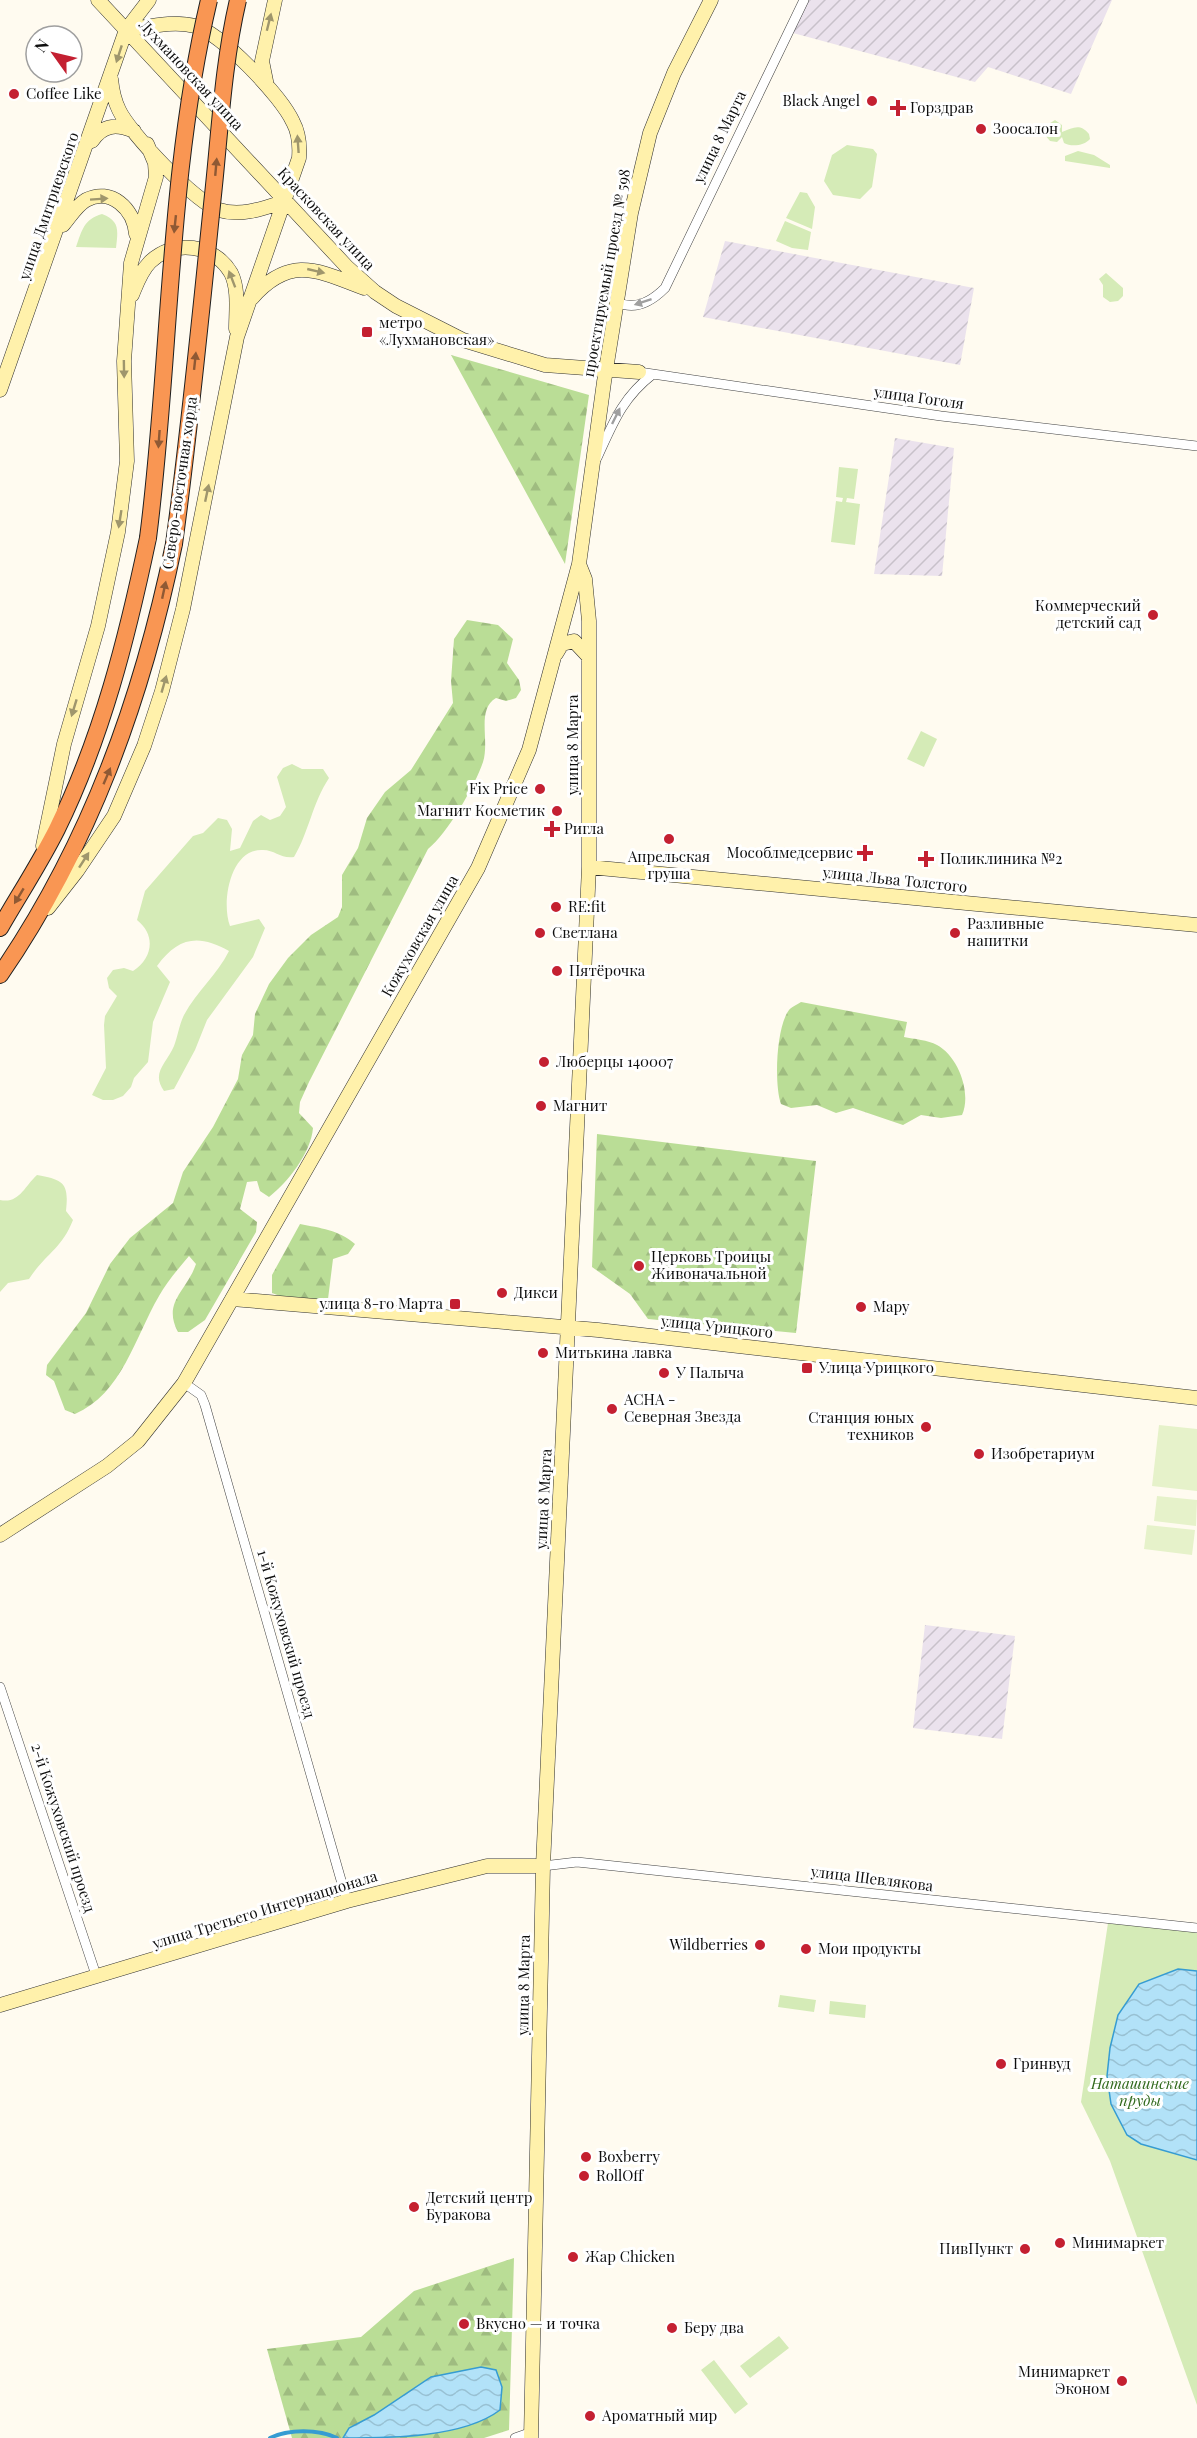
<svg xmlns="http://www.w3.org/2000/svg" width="1197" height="2438" viewBox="0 0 1197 2438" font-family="'Playfair Display',serif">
  <defs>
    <pattern id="industrial-furrows" width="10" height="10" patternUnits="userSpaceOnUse" patternTransform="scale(1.5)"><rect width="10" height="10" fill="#ebe2ed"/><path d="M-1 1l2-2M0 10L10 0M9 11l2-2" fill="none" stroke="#c8c1ca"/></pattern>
    <pattern id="forest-firs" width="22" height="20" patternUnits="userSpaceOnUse" patternTransform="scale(1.5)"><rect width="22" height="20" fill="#badd96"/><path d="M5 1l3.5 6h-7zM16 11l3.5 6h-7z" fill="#9fbc80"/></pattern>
    <pattern id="water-waves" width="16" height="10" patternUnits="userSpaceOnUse" patternTransform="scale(1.5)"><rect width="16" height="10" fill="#b2e2f8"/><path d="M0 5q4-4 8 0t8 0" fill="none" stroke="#98c1d3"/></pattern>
  </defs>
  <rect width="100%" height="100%" fill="#fffbf0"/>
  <path fill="url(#industrial-furrows)" d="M808,0H1112L1071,94L988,67L975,82L793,33Z
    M725,241L974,288L960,365L703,317Z
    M895,438L954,448L942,576L874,574Z
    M925,1625L1015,1636L1002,1739L913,1728Z"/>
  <path fill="#d5ebb7" d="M1055,120L1062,125V132C1073,128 1080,123 1089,134L1090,139C1084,146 1071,147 1064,143L1062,137L1057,142L1050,141L1045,135L1047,125Z
    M847,145L873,149L877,154L872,187L860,199L833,195L824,181L832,155Z
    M1078,151L1094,155L1110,165V168L1065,161V156Z
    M800,192L807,193L815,207L812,229L786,218Z
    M102,214C120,221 118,230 116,248L76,247C82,230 84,219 102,214Z
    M785,221L811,232L808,250L792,248L776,241Z
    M1106,273L1123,288V296L1118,301L1110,302L1103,297V285L1099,279Z
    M839,467L858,469L854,499L847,498L846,502L860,504L855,545L831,542L836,501L842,502L843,498L836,497Z
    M921,731L937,739L924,767L907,759Z
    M292,764L302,769H323L329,778C312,804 309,832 294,857C281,859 275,850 263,850C230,848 221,903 230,926L259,919L265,928L253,957L207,1020L195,1050L174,1089L164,1091C151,1073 166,1064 174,1046C178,1036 179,1025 184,1015C197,991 217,975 229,951C198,933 177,938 157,966L170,982L153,1022L148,1062L134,1078L131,1087L123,1096L113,1100H103L92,1095L106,1068L104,1025L105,1016L117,996L109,988L107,978L113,970L124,968L133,971C153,958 156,935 137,920L145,891L193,836L203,833L218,818L227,820L232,829L230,851L240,848L253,821L261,815L270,820L280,816L286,807L277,777L283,768Z
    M37,1175C64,1180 69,1183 66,1211L73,1220C61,1250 46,1253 29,1279L8,1283L0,1292V1200C19,1204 24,1187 37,1175Z
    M1108,1923L1197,1932V2405L1110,2161L1081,2102Z
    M780,1995L816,2000L814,2012L778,2007Z
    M830,2001L866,2005L865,2018L829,2014Z
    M779,2336L789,2348L750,2378L740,2366Z
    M714,2360L748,2404L735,2414L701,2370Z"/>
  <path fill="url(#forest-firs)" d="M451,355L589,395L565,564Z
    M467,620L498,625L513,639L507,663L519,680L521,690L516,698L506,701L496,698C476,710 490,740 483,762C475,786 447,834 428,849L309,1082L300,1102L299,1113L313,1128C311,1153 288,1182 269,1197L260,1191L257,1181L247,1182L240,1209L257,1222L256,1232L205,1320L188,1332H178C162,1302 187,1291 196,1264L189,1256C178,1269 167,1282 159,1296C135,1337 122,1394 75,1414L65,1410L54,1381L46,1375L47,1365L86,1313L110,1264L130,1238L173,1203L183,1172L213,1127L238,1079L242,1055L253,1035L255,1014L269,984L288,958L311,935L338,917L342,907V875L358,848L367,818L385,792L411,770L453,703L451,681L454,639Z
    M801,1002L907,1022L904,1037C914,1039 928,1040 937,1045C958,1056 972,1093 962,1115L941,1118L921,1115L903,1125L853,1108L836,1113L817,1105L791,1108L781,1104C774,1085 776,1027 789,1010C791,1007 797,1005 801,1002Z
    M597,1134L816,1161L796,1333L648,1319L630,1294L592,1267Z
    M300,1224C320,1228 339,1230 355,1244L348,1254L333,1259L328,1299H288L272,1293V1275Z
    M514,2258L509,2430L484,2438H292L267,2349L361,2337L414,2291Z"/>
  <path fill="#e6f2ca" d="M1159,1425L1197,1429V1491L1152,1486Z
    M1157,1496L1197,1500L1196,1526L1154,1521Z
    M1147,1525L1195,1530L1192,1555L1144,1549Z"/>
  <path fill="url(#water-waves)" stroke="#369cd2" stroke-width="1.5" d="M1178,1969L1197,1971V2160L1141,2144L1127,2135L1111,2104L1107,2076L1110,2048L1118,2015L1139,1984Z
    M481,2367L496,2370L502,2387L500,2410C463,2438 390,2438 343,2438L349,2428L374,2415L431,2377Z"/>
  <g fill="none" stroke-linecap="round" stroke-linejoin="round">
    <path stroke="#369cd2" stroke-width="4" d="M270,2438C288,2429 319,2429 337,2438"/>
    <g stroke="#414141" stroke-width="10">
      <path id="street" d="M617,302C635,311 652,301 665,288L804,0
        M639,372L941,416L1197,446
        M597,458C613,423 622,398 653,374
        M184,1383L201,1395L205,1405L347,1901
        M0,1687L97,1978
        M543,1866L577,1862L1197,1928
        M515,2438L532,2432"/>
    </g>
    <g stroke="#303030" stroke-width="15">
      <path id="secondary" d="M98,0L347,267L375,292L396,306L463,340L545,365L639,372
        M111,79C112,89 114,100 119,110C129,132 196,203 219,210C242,217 264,208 286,201
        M267,86L262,61L275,0
        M92,141C103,124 117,124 134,131
        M63,225C70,217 76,206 86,200C111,187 134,209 136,234
        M132,295C137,283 141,271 150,262C174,239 214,244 231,273C239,289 236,311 236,329
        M252,298C290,255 317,270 364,288
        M0,390L126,30L149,0
        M556,654L562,644L574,641L589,657
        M43,846L64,744L98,626L118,532L127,461L124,361L131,263L156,177L155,163L147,144
        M589,867L1197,925
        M48,908L77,871L114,816L144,746L162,691L183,609L237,337L299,158C300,145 299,133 293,122C281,96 222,34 195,26C173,20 148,27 126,30
        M232,1299L598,1330L1197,1398
        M0,1535L107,1466L138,1441L184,1383L478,868L529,750L579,564L604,382L631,213L650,133L674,73L711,0
        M0,2005L347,1901L487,1866H543
        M531,2438L543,1866L589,867V621L585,579L579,564"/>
    </g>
    <g stroke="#1f1f1f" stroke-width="18">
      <path id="highway" d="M0,928C19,895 40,863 57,829C102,737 127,638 148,538
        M0,975C90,844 142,699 174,544"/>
    </g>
    <use href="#street" stroke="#fff" stroke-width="9"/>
    <use href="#secondary" stroke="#fff1ab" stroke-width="14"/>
    <use href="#highway" stroke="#f99653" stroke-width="16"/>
    <g stroke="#1f1f1f" stroke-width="18" stroke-linecap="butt">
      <path id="highway-bridge" d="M148,538C171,359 167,177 209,0
        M174,544C190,428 201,311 213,195C220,130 223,64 238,0"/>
    </g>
    <use href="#highway-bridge" stroke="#f99653" stroke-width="16"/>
  </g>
  <defs><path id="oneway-solid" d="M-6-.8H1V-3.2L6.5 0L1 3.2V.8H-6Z" transform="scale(1.5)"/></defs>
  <g fill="#9f966c">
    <use href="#oneway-solid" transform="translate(269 22) rotate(-76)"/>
    <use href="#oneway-solid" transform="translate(119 54) rotate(108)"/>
    <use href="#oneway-solid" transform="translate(298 144) rotate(-94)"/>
    <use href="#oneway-solid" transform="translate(99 199) rotate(-4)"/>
    <use href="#oneway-solid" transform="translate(316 271) rotate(13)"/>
    <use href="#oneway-solid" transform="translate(232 279) rotate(-111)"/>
    <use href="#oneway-solid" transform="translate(124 369) rotate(89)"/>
    <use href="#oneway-solid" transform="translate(207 493) rotate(-78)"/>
    <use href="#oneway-solid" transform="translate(120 519) rotate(99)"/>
    <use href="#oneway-solid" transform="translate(164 684) rotate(-74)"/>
    <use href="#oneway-solid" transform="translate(74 708) rotate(107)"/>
    <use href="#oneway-solid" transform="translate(84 860) rotate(-57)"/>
  </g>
  <g fill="#8f5934">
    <use href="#oneway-solid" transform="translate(216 167) rotate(-85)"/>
    <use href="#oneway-solid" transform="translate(175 224) rotate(96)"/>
    <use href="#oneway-solid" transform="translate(195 361) rotate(-84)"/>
    <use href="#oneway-solid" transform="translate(159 439) rotate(94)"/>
    <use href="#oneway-solid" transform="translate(164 590) rotate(-78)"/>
    <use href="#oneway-solid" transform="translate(107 776) rotate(-67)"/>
    <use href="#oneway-solid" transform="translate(19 896) rotate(121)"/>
  </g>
  <g fill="#9f9f9f">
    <use href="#oneway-solid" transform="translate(643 302) rotate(162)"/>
    <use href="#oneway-solid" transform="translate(616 416) rotate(-64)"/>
  </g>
  <g fill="#c42031" stroke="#fff" stroke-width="2">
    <circle cx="14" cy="94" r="6"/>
    <circle cx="872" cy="101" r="6"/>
    <path d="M895 99h6v6h6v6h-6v6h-6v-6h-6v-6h6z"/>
    <circle cx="981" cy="129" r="6"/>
    <rect x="361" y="326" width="12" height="12" rx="3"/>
    <circle cx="1153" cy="615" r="6"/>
    <circle cx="540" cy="789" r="6"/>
    <circle cx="557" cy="811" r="6"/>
    <path d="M549 820h6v6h6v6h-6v6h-6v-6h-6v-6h6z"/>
    <circle cx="669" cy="839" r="6"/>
    <path d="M862 844h6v6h6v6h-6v6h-6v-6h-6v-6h6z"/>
    <path d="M923 850h6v6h6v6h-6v6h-6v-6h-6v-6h6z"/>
    <circle cx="556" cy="907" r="6"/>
    <circle cx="540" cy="933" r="6"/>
    <circle cx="955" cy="933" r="6"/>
    <circle cx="557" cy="971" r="6"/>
    <circle cx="544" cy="1062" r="6"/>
    <circle cx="541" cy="1106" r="6"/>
    <circle cx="639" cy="1266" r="6"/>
    <circle cx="502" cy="1293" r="6"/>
    <rect x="449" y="1298" width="12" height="12" rx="3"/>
    <circle cx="861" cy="1307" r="6"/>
    <circle cx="543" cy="1353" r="6"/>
    <rect x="801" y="1362" width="12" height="12" rx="3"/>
    <circle cx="664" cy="1373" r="6"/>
    <circle cx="612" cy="1409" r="6"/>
    <circle cx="926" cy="1427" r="6"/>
    <circle cx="979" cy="1454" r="6"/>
    <circle cx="760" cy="1945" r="6"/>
    <circle cx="806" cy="1949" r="6"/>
    <circle cx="1001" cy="2064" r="6"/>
    <circle cx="586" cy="2157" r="6"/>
    <circle cx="584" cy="2176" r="6"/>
    <circle cx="414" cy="2207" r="6"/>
    <circle cx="1060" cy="2243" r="6"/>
    <circle cx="1025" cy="2249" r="6"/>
    <circle cx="573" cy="2257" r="6"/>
    <circle cx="464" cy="2324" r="6"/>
    <circle cx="672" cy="2328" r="6"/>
    <circle cx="1122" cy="2381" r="6"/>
    <circle cx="590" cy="2416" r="6"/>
  </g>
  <g text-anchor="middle" stroke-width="6" stroke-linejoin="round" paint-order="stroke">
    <g font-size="15" fill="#0e0e0e" stroke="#fff">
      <text transform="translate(191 75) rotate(47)" y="5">Лухмановская улица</text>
      <text transform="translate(720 137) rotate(-64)" y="5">улица 8 Марта</text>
      <text transform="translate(49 206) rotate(-71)" y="5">улица Дмитриевского</text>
      <text transform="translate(326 219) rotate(47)" y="5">Красковская улица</text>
      <text transform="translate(607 273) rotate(-80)" y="5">проектируемый проезд № 598</text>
      <text transform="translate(919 398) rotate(8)" y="5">улица Гоголя</text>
      <text transform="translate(180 483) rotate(-82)" y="5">Северо-восточная хорда</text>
      <text transform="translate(573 745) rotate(-90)" y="5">улица 8 Марта</text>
      <text transform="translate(895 880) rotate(6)" y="5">улица Льва Толстого</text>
      <text transform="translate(420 936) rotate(-60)" y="5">Кожуховская улица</text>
      <text transform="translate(717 1327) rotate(6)" y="5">улица Урицкого</text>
      <text transform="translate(544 1499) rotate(-87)" y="5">улица 8 Марта</text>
      <text transform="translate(286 1634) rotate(74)" y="5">1-й Кожуховский проезд</text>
      <text transform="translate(63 1828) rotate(72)" y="5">2-й Кожуховский проезд</text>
      <text transform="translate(872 1879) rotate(7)" y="5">улица Шевлякова</text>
      <text transform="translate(265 1910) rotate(-17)" y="5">улица Третьего Интернационала</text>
      <text transform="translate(524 1985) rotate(-89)" y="5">улица 8 Марта</text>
    </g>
    <g font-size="15" fill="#0e0e0e" stroke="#fff" text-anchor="start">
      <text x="26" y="99">Coffee Like</text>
      <text x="860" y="106" text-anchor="end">Black Angel</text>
      <text x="910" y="113">Горздрав</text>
      <text x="993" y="134">Зоосалон</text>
      <text x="379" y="328">метро<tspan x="379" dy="17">«Лухмановская»</tspan></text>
      <text x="1141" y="611" text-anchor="end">Коммерческий<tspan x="1141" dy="17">детский сад</tspan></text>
      <text x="528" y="794" text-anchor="end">Fix Price</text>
      <text x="545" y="816" text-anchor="end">Магнит Косметик</text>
      <text x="564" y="834">Ригла</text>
      <text x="853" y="858" text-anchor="end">Мособлмедсервис</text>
      <text x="669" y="862" text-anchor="middle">Апрельская<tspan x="669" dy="17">груша</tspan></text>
      <text x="940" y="864">Поликлиника №2</text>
      <text x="568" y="912">RE:fit</text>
      <text x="967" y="929">Разливные<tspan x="967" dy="17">напитки</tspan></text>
      <text x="552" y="938">Светлана</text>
      <text x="569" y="976">Пятёрочка</text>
      <text x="556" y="1067">Люберцы 140007</text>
      <text x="553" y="1111">Магнит</text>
      <text x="651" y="1262">Церковь Троицы<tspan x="651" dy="17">Живоначальной</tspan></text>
      <text x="514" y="1298">Дикси</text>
      <text x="443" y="1309" text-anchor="end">улица 8-го Марта</text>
      <text x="873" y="1312">Мару</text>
      <text x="555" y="1358">Митькина лавка</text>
      <text x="819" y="1373">Улица Урицкого</text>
      <text x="676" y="1378">У Палыча</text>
      <text x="624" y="1405">АСНА -<tspan x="624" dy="17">Северная Звезда</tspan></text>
      <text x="914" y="1423" text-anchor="end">Станция юных<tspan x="914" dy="17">техников</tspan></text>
      <text x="991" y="1459">Изобретариум</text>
      <text x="748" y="1950" text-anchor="end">Wildberries</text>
      <text x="818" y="1954">Мои продукты</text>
      <text x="1013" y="2069">Гринвуд</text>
      <text x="598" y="2162">Boxberry</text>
      <text x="596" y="2181">RollOff</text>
      <text x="426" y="2203">Детский центр<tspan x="426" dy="17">Буракова</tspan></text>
      <text x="1072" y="2248">Минимаркет</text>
      <text x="1013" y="2254" text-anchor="end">ПивПункт</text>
      <text x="585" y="2262">Жар Chicken</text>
      <text x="476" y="2329">Вкусно — и точка</text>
      <text x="684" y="2333">Беру два</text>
      <text x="1110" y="2377" text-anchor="end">Минимаркет<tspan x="1110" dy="17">Эконом</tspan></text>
      <text x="602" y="2421">Ароматный мир</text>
    </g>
    <g font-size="15" font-style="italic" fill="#30691c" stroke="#fff">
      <text x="1140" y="2089">Наташинские<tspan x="1140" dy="17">пруды</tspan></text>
    </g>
  </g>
  <g transform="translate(54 54) rotate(304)"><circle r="28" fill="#ffffff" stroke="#9f9f9f" stroke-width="1.5"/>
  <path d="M0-4.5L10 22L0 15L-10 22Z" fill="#c42031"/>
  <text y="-9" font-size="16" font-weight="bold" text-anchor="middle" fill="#0e0e0e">N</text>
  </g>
</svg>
